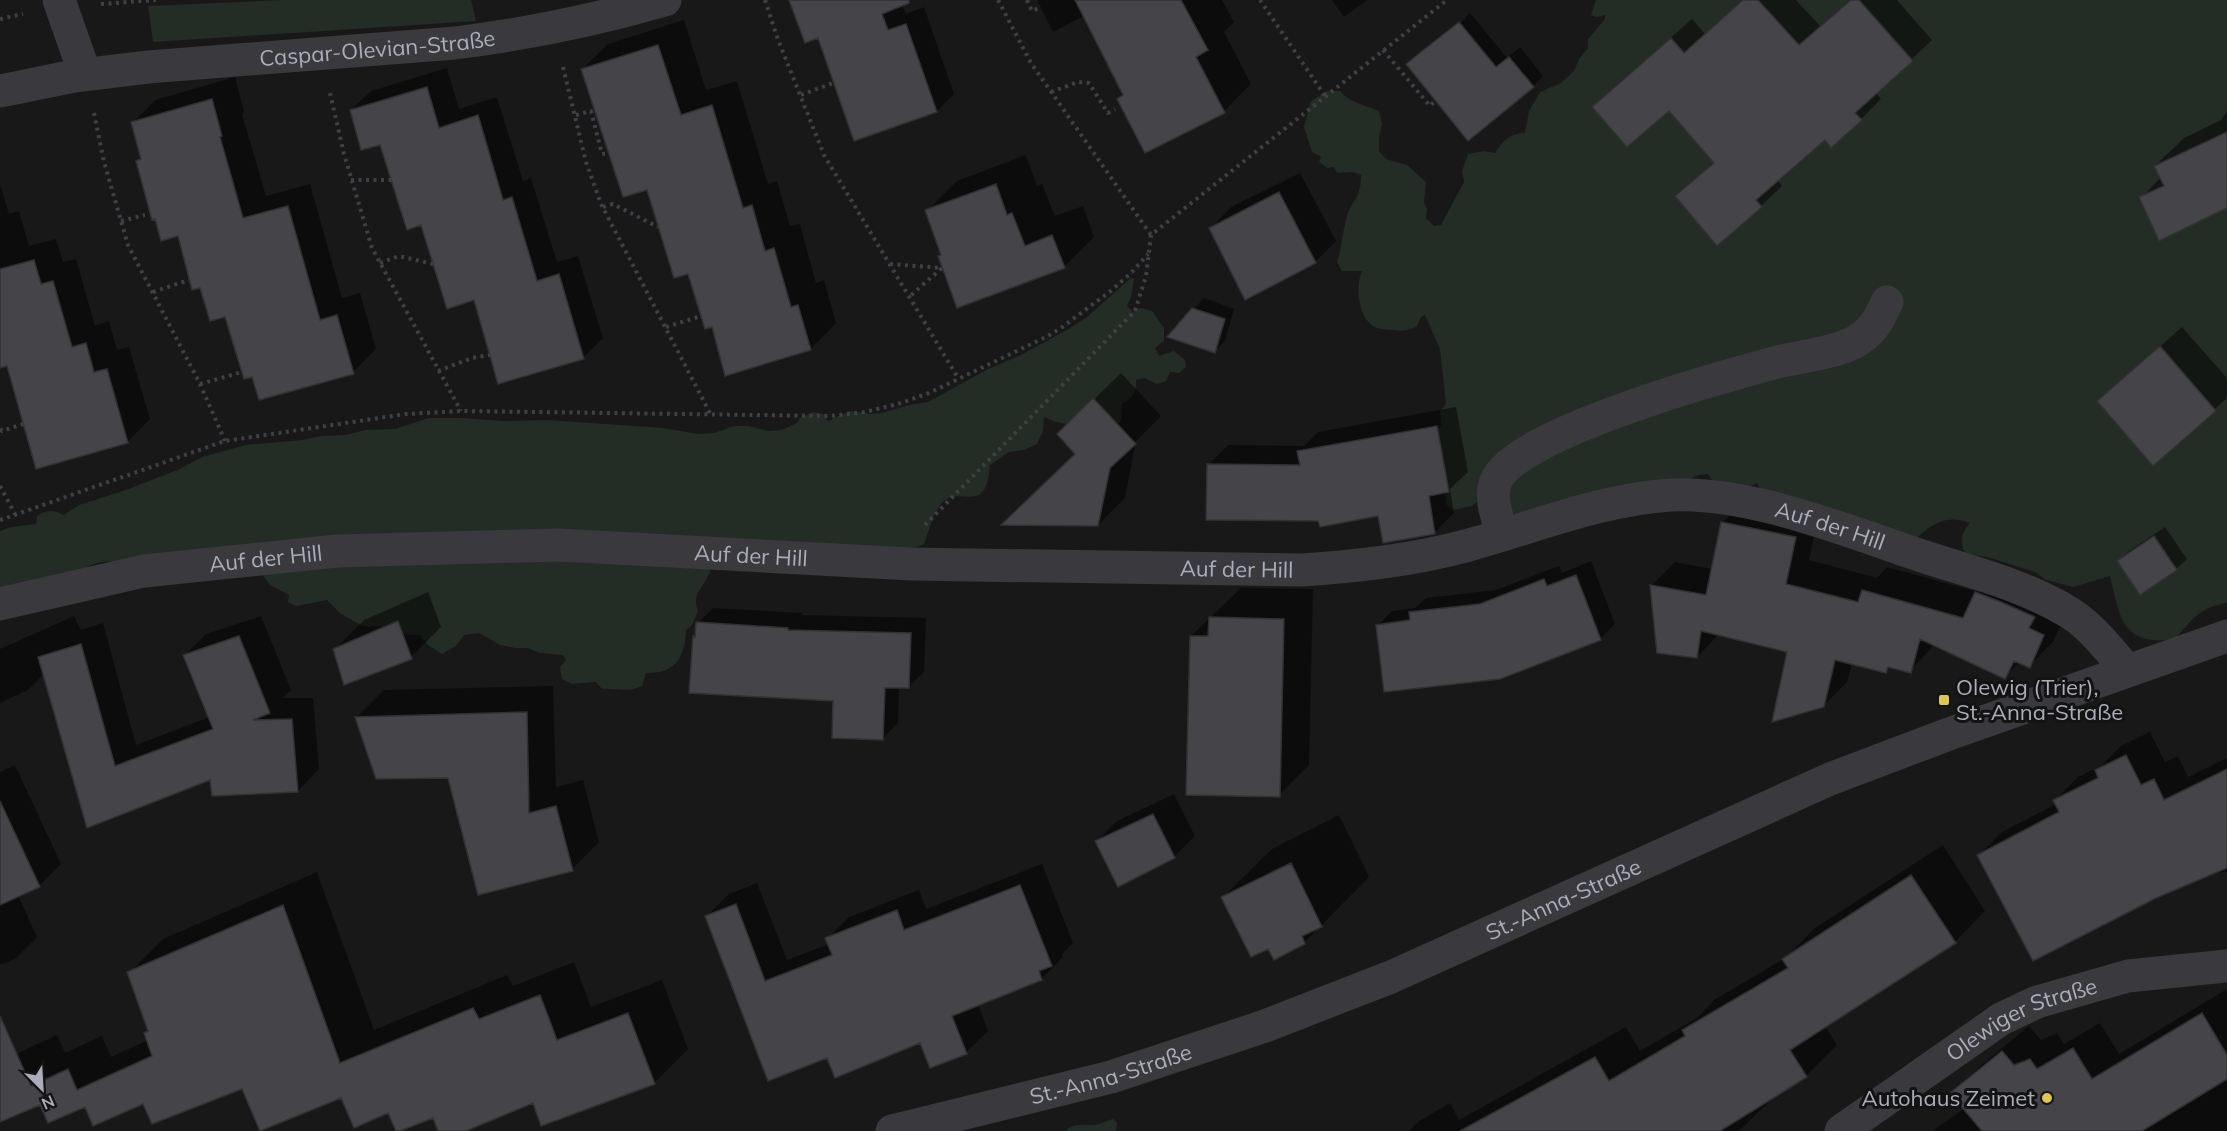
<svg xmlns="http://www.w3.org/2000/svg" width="2227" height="1131" viewBox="0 0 2227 1131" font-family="Mulish,sans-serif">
  <rect width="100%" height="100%" fill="#181819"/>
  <path fill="#242c26" d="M283,0H471L476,21L153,42L148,6Z
    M1596,0H2227V603C2199,607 2192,620 2175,639C2122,647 2120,618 2110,576L2073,587L2046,580L2035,572L1991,558L1965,553C1959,540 1961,534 1970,523C1946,514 1931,524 1914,541L1763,495L1757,483L1745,488L1716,486L1708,474L1699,475L1686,480L1519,517L1481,498L1472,506L1453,510L1446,504L1445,492L1428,444L1441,425L1440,411L1446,404L1440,349L1425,315L1421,317L1417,326C1410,331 1403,331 1394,330C1389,330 1381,330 1375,327C1358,319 1355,286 1362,271H1342L1337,262C1342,248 1342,234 1346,220C1351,199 1361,201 1361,175L1353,172L1337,173L1334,167L1328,168L1319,162L1321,157L1312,152L1304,127L1311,101L1327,91H1340C1349,103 1366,105 1379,111L1382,124L1379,138V151L1386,159L1407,165L1426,182L1424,202L1427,209L1426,218L1434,226L1441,225L1464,182L1462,171L1468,154L1484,151L1495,153C1503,140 1510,134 1525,133L1529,111L1540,92L1561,83L1574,71L1579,59L1588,48V39L1605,19V15L1597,17L1591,15Z
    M1131,278L1134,279L1131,297L1127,306L1133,312L1141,308L1152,311L1164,328V341L1155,348L1159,356L1174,351L1185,360L1186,367L1179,373L1170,372L1166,381L1157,384L1145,378L1136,380C1137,392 1132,398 1122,404L1121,420L1119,423C1089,422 1074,431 1044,417L1043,431L1037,444L1024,450L1009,452L990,465C986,520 960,481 940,505C932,515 929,532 924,544L902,553L714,549C713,557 712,567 709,574C703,588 691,595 698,611L692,625L686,630C685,657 676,674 646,673L642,686C629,693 616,688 602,689L596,682L572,684L562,679L560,667L566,660L563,655L540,653L528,648H515L500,645L479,633L464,635L456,646L442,654L428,645L420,635L404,634L388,627L362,626L340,613L327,600L296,606L288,602L289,595L270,585L261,573L126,565C93,553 79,576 51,584C35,589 17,591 0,594V531L11,527L36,524L37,516C47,510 53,509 64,515L79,505L126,490L180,469L202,457L246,445L303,440L321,436L346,435L365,430L395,429L429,418H462L504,421L547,420L663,428L698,434L714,433L734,426H749L768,431L782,430L797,423L800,418L813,412L823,414L828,421L850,411L870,414L881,413L909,405L928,402L988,369L1019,356L1067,330L1087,317Z
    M1113,1119L1117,1123L1116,1131H1065C1075,1123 1081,1125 1093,1125C1099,1125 1106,1121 1113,1119Z"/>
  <path fill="#0007" d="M790,0H900L906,14L924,7L954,94L937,111Z
    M1037,0H1222L1234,22L1224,32L1251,84L1224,111L1119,99L1124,94L1084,16L1053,32Z
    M1332,0H1367L1344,17Z
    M1743,0H1796L1820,26L1850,0H1897L1932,40L1876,93L1881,99L1861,119L1825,138L1777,180L1782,186L1761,206L1717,244L1677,196L1715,161L1669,109L1594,107L1614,87L1692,19L1705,34Z
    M1470,13L1507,58L1520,47L1543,76L1533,86L1417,58L1466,18L1465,17Z
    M684,20L706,90L737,81L768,184L777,181L790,226L800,224L816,283L824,280L836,323L811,349L713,325L689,272L648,189L582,69L608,44Z
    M447,68L459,109L497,97L523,181L531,178L557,262L578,256L603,338L583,358L475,298L422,223L381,143L351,110L371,91Z
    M235,77L244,112L242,114L266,196L310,184L342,298L360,293L376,349L353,372L253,375L226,315L202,286L179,234L137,161L142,156L133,123L155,100Z
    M2227,111V207L2141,198L2161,177L2155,166L2184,138L2221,120Z
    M1026,155L1037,186L1042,184L1055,216L1083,206L1094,237L1064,267L927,211L957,181Z
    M1300,173L1336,241L1315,262L1211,228L1231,207Z
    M0,183L9,214L19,211L29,246L56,239L63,262L76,259L95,326L109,321L117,350L129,347L150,419L127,442L8,364L0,366Z
    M1204,298L1234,309L1225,341L1214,352L1194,309Z
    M2182,327L2227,378V398L2154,463L2099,401Z
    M1121,373L1161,416L1136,441L1125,498L1098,525L1077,453L1059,434Z
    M1456,407L1468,472L1450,489L1454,513L1435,532L1379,515L1320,520L1208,465L1228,445L1304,446L1318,432Z
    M1746,499L1819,513L1809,560L1877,578L1887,567L1978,592L2000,570L2067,611L2053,642L2029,666L2020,662L2004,677L1935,644L1910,671L1891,666L1885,672L1852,663L1847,682L1823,706L1789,651L1719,634L1697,657L1651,586L1675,562L1713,569L1723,522Z
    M2165,527L2187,559L2176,569L2140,593L2119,561L2129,551Z
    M1591,561L1615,624L1600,639L1377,626L1392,611L1415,608L1426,598L1496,590L1559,566L1562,573Z
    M1241,588L1313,589L1309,765L1279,795L1191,636Z
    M428,592L441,627L411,657L334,650L364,620Z
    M713,608L802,613V615L926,618L924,672L908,687H899L898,723L883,738L835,700L694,637L697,634L698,623Z
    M74,616L81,630L103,623L136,745L210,717L184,656L206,634L261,616L291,690L283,698H313L319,769L298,791L211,778L88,826L44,674L28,690L0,703V649Z
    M553,686L556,787L583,780L599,842L572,869L449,777L357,717L384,690Z
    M2150,732L2165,762L2178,756L2188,777L2227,758V872L2213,873L1978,856L2002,832L2056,804L2054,801L2078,777L2102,765L2121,746Z
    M15,765L61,864L39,886L18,895L37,937L15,959L0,965V772Z
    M1174,794L1195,836L1174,857L1096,842L1117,821Z
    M1339,815L1369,877L1304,943L1269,947L1223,897L1272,849Z
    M1943,845L1985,911L1955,942L1825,1026L1837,1045L1806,1076L1771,1097L1772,1099L1739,1131H1409L1419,1121L1450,1103L1459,1120L1626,1027L1640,1051L1697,1018L1714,1000L1785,958L1815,928Z
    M1042,864L1073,943L1062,954L1063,957L1041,979L978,1004L988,1031L966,1052L931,1066L921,1041L828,1056L707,916L729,894L757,883L787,960L829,944L827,939L849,917L919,890L926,909Z
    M317,872L374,1030L507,975L513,986L574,962L591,1007L662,980L688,1049L654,1083L534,1101L463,1131H447L434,1116L342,1096L243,1087L144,1102L85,1105L40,1103L0,1118V1072L20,1052L57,1035L65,1053L102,1036L111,1057L148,1040L145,1034L149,1029L129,973L163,939Z
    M2227,989V1131H1932L1965,1108L1952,1094L1979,1067L2029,1026L2041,1040L2057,1033L2064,1044L2100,1023L2119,1054Z"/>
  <path fill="#454549" stroke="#323235" stroke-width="1.5" d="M789,0H909V3L882,14L888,30L906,24L937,112L854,141L818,38L805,43Z
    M1075,0H1181L1208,50L1196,57L1225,113L1145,153L1117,99L1123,95Z
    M1743,0H1758L1799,45L1851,0H1859L1913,61L1855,113L1862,120L1831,148L1825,140L1756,200L1762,207L1717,246L1675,196L1714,163L1669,111L1627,147L1592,107L1671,38L1684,53Z
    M1459,22L1496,67L1509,57L1534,87L1468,141L1406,64Z
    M658,45L681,115L712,105L743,208L752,205L765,251L774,248L791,307L798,305L811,350L725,376L712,327L705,329L688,274L674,278L647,190L623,197L581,69Z
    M427,87L439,128L478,115L503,200L512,197L537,281L559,274L584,359L498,384L474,300L447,309L421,225L407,230L380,145L361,150L350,110Z
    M212,99L222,136L220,137L243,218L288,206L320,320L337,315L354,374L259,400L252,377L244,379L225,317L210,321L200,288L192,290L178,236L161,241L155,219L152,220L136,161L141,159L131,122Z
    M2227,132V208L2159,241L2139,197L2164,186L2154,166Z
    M996,184L1007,215L1012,213L1025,246L1052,235L1065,268L957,308L938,256L941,255L925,210Z
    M1279,192L1316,263L1245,300L1209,228Z
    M34,260L41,284L53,281L72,347L86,343L94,372L107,369L128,443L36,469L7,366L0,368V269Z
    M1192,308L1225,319L1215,353L1167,337Z
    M2160,346L2216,411L2153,466L2097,401Z
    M1093,398L1136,444L1110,468L1098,526L1001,525L1075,454L1057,434Z
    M1437,426L1449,492L1429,496L1435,534L1383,543L1378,516L1320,527L1318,521L1206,520L1207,464L1300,465L1297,451Z
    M1721,522L1796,537L1786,584L1858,602L1862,590L1963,618L1975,592L2001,602L2035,617L2029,628L2044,635L2030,668L2014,661L2005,679L1920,639L1911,673L1888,667L1886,673L1835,660L1824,707L1772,722L1787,652L1701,631L1697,658L1657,653L1650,585L1706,595Z
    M2154,536L2177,570L2140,595L2117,561Z
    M1576,575L1601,640L1500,679L1384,692L1376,625L1410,620L1409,612L1480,604L1544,579L1547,586Z
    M1209,617L1284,619L1280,797L1186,795L1190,636H1208Z
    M398,621L412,659L344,685L333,649Z
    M696,622L788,628V630L911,633L909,688H885L883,740L832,738L833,701L689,693L693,636L695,637Z
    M239,636L270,713L253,720L292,719L298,792L212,796L210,780L87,828L38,657L81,644L115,766L213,729L183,655Z
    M527,712L529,813L556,806L573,871L478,895L448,778L376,779L355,717Z
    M2126,755L2141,785L2154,779L2164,800L2227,769V868L2156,898L2033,961L1977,855L2059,812L2053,800L2098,778L2095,770Z
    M0,801L40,887L0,905Z
    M1153,814L1175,858L1118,887L1095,841Z
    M1291,863L1322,927L1302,936L1305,944L1274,960L1268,949L1251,957L1221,897Z
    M1911,875L1956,943L1790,1050L1807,1077L1720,1131H1460L1595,1057L1609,1081L1685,1036L1682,1030L1788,968L1782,959Z
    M1020,885L1052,966L1039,971L1042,980L952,1016L967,1054L930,1068L920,1043L835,1078L827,1058L768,1081L705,916L736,904L765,981L832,955L825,938L897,910L904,930Z
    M283,905L340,1063L473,1008L479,1019L540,995L557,1040L628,1013L655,1084L541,1126L533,1103L466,1131H438L433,1118L400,1131H396L388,1113L354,1128L341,1098L260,1131L242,1089L152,1124L143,1104L93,1126L85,1107L48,1123L40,1105L0,1122V1016L31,1086L68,1069L77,1090L152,1056L144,1033L148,1031L127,972Z
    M2202,1013L2227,1055V1079L2142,1131H1982L1950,1093L2002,1051L2014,1065L2030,1059L2037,1069L2073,1048L2092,1079Z"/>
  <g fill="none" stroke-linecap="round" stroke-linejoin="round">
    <path stroke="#3f4045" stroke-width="4" stroke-dasharray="3 4.5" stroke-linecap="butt" d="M765,0L777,37L824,155L958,378
      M998,0L1031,63L1151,235
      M1027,0L1032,11L1039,8
      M1260,0L1325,96
      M101,4L156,0
      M0,19L23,14
      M1383,50L1430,106L1435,101
      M563,67L586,162L601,204L711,415
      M1051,92L1078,82L1089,83L1108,113L1115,109
      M330,93L344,154L372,248L461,411
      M801,95L833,83
      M94,113L104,162L128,245L200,384L225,441
      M576,115L591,111L602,154L610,153
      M351,180H392
      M603,207L613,204L658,227
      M121,221L145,215
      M380,263L399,256L433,264
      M890,264L942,268L909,297
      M153,292L189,280
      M666,327L701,316
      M438,371L472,358L490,355
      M200,384L242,372
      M0,429L2,431L23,424
      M0,486L15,514
      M0,520L225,441L406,414L461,411L830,416L865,412L898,404L929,393L1048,336L1061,328L1112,290L1132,272L1148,254
      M925,525L1135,311L1146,276L1151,235L1447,0"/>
    <g stroke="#39393e" stroke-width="33">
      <path d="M59,0L85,74"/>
      <path id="s1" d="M0,91L74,76L148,67L455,43C527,34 596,20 665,0"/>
      <path d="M1502,535C1498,518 1489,499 1496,481C1516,433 1725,376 1778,362C1802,356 1830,354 1853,343C1871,334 1879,320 1887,302"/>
      <path id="s2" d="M0,604L144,571L337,551L559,545L911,564L1303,570C1359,566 1414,560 1469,545C1534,527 1603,499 1671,495C1749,491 1848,531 1922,556C1971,572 2024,585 2070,613C2092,627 2110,651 2127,670"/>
      <path id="s3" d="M892,1131L1111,1077L1265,1026L1391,977L1830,779L1949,734L2227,636"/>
      <path id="s4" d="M1841,1131L2001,1019L2037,1002L2128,976L2227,966"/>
    </g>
  </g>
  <g fill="#dfc74a" stroke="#131314" stroke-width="2">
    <rect x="1938" y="694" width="12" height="12" rx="3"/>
    <circle cx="2047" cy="1098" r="6"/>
  </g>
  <g text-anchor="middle" stroke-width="6" stroke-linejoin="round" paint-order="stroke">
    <g font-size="22" fill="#abadb8" stroke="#131314">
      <text dy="8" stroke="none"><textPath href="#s1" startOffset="380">Caspar-Olevian-Straße</textPath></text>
      <text dy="8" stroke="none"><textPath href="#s2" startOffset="1848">Auf der Hill</textPath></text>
      <text dy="8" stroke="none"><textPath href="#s2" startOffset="756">Auf der Hill</textPath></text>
      <text dy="8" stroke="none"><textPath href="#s2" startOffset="270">Auf der Hill</textPath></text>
      <text dy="8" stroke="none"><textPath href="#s2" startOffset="1242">Auf der Hill</textPath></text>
      <text dy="8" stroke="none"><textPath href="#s3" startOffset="712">St.-Anna-Straße</textPath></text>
      <text dy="8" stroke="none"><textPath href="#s4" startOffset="214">Olewiger Straße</textPath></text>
      <text dy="8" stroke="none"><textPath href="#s3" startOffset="226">St.-Anna-Straße</textPath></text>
    </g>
    <g font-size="22" fill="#abadb8" stroke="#131314" text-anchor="start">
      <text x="1956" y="695">Olewig (Trier),<tspan x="1956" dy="25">St.-Anna-Straße</tspan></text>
      <text x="2035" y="1106" text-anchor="end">Autohaus Zeimet</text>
    </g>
  </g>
  <g transform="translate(42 1089) rotate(156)" stroke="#131314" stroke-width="4.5" paint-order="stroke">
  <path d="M0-4.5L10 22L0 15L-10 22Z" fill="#abadb8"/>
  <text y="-9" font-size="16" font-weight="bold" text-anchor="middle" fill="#abadb8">N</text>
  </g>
</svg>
